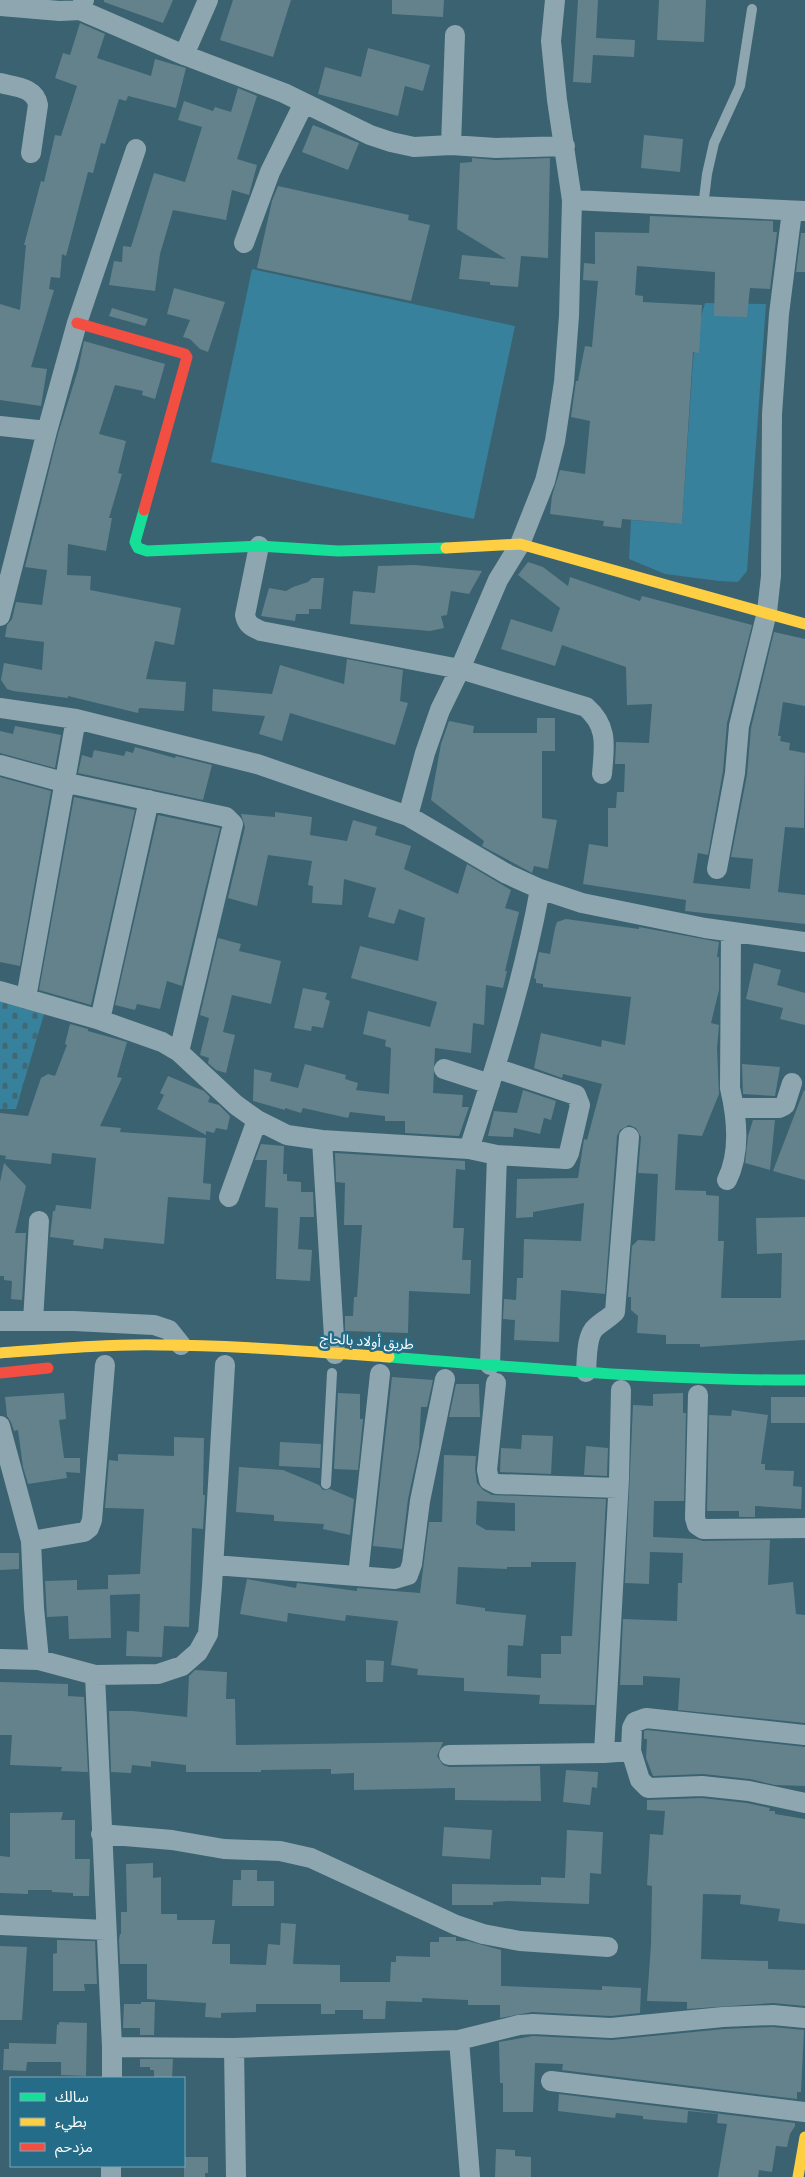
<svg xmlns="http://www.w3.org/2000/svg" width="805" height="2177" viewBox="0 0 805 2177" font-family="'Titillium Web','Noto Sans Arabic',sans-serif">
  <defs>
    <pattern id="cemetery-stones" width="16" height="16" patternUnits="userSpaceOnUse" patternTransform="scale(1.25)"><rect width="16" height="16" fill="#37819c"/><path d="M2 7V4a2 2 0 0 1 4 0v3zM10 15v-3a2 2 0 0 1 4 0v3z" fill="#406978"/></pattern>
  </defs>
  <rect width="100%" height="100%" fill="#3a6271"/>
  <path fill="url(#cemetery-stones)" d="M0,999L44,1014L16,1109H0Z"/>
  <path fill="#37819c" d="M252,269L515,326L474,519L211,462Z
    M705,303L766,304L747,571L738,582L719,581L665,574L629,559L631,520L682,524L693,361L696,333Z"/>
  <path fill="#64828c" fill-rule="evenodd" d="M104,0H173L163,23L104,2Z
    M233,0H291L273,57L220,40Z
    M392,0H444L443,17L392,14Z
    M578,0H598L596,38L635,40L634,57L593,55L591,83L573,82Z
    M659,0H706L704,42L657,40Z
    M80,23L105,34L97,58L151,76L155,59L186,68L176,108L128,96L126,101L119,99L105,144L101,143L93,173L88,172L66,256L62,254L60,278L51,277L49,289L54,290L31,367L47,369L41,406L0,400V304L20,310L26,245H24L41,181L44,182L55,135L61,136L77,86L55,78L63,53L70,55Z
    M368,48L430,65L423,91L405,86L398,116L318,94L325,67L361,77Z
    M238,88L257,96L237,159L257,165L249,195L232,190L226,220L173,210L160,254L155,291L109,285L114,261L122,262L123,246L131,247L154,173L185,182L202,127L178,120L184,101L213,111L215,107L231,112Z
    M313,125L359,143L348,170L302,152Z
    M644,135L683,139L680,172L641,168Z
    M472,158L496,160L550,158L548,258L521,256L518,287L490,285V282L459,279L462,255L506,259L457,229L460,163L472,162Z
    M278,186L409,215L408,220L430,225L411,301L257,268L272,201Z
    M650,216L773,221V232H777L770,289L750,288L747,317L714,316L715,272L637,266L635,295L643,296V302L702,305L699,353L693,352L682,524L622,519L621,528L603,526L604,521L550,514L552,496L560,470L585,474L590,421L571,417L576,381H578L585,346L592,347L598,281L583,280L584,263L595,264V232L649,233Z
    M801,233H805V272H796Z
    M174,288L225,302L208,352L200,349L190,339L183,337L190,320L167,314Z
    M112,308L148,319L145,326L109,316Z
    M84,341L165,364L155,399L142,395L143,391L115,385L99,434L126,441L118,473L122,474L109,518H112L106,551L68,544L67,575L91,576L90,590L181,608L174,645L155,641L146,679L186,682L184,711L139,708L138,713L68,696V698L13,691L7,689L1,680L4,663L42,670L44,642L5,637L7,625L12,619L16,602L42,605L47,570L25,567L58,434L78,370Z
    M528,562L543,567L568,586L570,577L640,601L642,596L752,625L727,723L723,771L708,855L698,853L693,883L750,889L753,859L731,857L747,775L751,728L774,632L805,639V706L783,702L778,736H781L780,741L790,743L789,750L805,753L804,828L785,827L778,892L805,895V924L685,911L686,900L583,884L589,844L608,847V808H616L617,792H624L625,764H615L616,742L649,743L652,704L627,705L626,667L562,645L555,666L501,649L511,619L552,632L560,608L518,575Z
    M415,565L482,571L469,594L451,591L447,615L441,616L444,628L430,631L350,624L353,591L375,593L378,566Z
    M312,578H324L321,609H309V614H296L295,621L261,616L269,588L286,591L293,587L308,582Z
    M347,659L403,670L400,701L408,703L395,745L290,713L282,741L259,734L265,716L212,711L213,689L272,694L280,665L344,684Z
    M537,718H555V751H542V818L557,820L548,869L534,866L532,873L482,846L484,841L431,800L441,744L449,721L474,726L473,733H537Z
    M15,726L61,735L55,768L0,753V731L13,734Z
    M135,747L175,758L176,756L212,765L203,800L78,773L82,755L92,758L94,750L124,756L126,751L133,753Z
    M0,777L51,791L20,966L0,962Z
    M74,797L135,810L91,1005L39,990Z
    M275,812L312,817L310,835L347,841L353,820L377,827L375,835L411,846L404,869L458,894L467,864L511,890L505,908L519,912L505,971H507L503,988L486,985L484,1025L473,1023L471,1053L435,1048L433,1093L463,1095L462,1107H469L459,1136L405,1133V1121H385V1116L350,1112L348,1118L303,1108L301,1113L285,1108V1110L253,1101L254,1069L272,1073L270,1081L298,1088L305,1064L346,1075L345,1079L358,1083L356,1090L389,1094L391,1048L385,1046L386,1040L363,1034L368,1011L430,1027L437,1002L351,978L360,946L418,961L425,918L399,909L394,924L368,917L376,888L344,879L342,905L312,903L313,886L308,885L312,861L268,855L257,906L228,898L245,827L241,814L275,817Z
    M158,815L220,828L182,986L167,981L160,1009L137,1004L135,1010L115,1005Z
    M566,919L639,929V927L719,942L717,957H719V990L711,1023L719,1025L717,1048L719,1094L702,1136L678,1134L675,1190L706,1191V1195L719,1196L718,1241H724L721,1298H781L782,1253L757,1254L756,1218L805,1217V1340L700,1347V1344H666V1335L637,1333L638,1316L631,1310V1297H628L632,1246L638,1240L655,1241L658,1174L638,1173L641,1137L636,1128L629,1125L620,1130L617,1136L605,1294L561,1290L559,1342L514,1340L515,1320L503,1319L504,1299L516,1300L517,1278H523L524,1239L581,1241L584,1203L533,1212V1217L516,1218L517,1179L578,1178L584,1139L587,1140L602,1084L563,1074L562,1078L534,1068L541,1033L601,1047L602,1040L625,1045L631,997L543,987V984L536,983V979L534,978L539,952L550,954L555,928L557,922Z
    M218,938L241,944L239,951L281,961L271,1004L232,995L223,1032L235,1035L226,1073L216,1070L208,1063L209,1058L200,1055L209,1018L200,1015Z
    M754,963L781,970L777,985L805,993V1025L780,1019L783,1008L746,999Z
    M303,988L327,993L325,999L330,1001L323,1028L312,1026L311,1031L294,1028Z
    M70,1024L88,1029V1031L127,1042L117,1077L122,1078L100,1126L121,1128L120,1132L206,1138L203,1183L211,1184L210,1200L168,1197L164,1244L104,1238L103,1249L73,1245L74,1240L50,1237L53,1211H55L56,1205L91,1209L96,1158L52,1153L51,1164L5,1159L6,1156L0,1155V1113L28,1116L41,1078L48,1074L55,1076L67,1045L65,1044Z
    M742,1064L780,1067L775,1096L743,1094Z
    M168,1076L204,1091L210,1097L208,1102L219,1105L230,1116L227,1130L216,1128L214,1133L206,1131V1135L157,1109L164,1095L160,1093Z
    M523,1090L556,1101L551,1120L544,1118L540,1134L514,1128L513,1137L488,1136L494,1111L517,1113Z
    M804,1090L805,1091V1180L773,1171Z
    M753,1120H775L770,1170L745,1163L748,1136Z
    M261,1144L284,1146L283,1174H287V1181L301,1182V1192H313L314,1217H300L298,1249L312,1250L310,1281L276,1279L278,1208L265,1207L267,1160H255Z
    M335,1153L465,1161V1170L456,1169L453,1228H464L462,1260H471L470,1294L409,1291L408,1333L345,1331V1316H353L354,1297H357L362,1225H344L345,1183L336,1182Z
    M4,1163L26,1186L15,1233H26L22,1300L11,1299L12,1281L4,1280V1276H0V1182Z
    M392,1377L433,1380L427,1407H421L419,1448L408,1499L402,1549L373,1546Z
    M456,1384H479L480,1417H449Z
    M64,1393L66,1419L59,1420L64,1458H80V1473L66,1472L67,1478L28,1484L23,1467L18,1430L14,1431L11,1422L7,1416L5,1397Z
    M338,1393L360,1394V1419H363L358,1470L334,1469Z
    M683,1393V1413H686L684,1501H654L653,1537L696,1539L703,1541L770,1540L768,1585L793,1582L796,1614L805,1615V1723L678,1710L680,1678L643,1676V1685H620L623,1619L677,1621L678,1583H682L683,1553L650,1552L649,1584L625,1583L633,1405L653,1406V1394Z
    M771,1397H805V1423H771Z
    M732,1410L768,1415L761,1464H765V1470L794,1471L793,1486L802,1487L801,1509L755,1506V1517H739V1511H707L709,1415L731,1416Z
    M522,1435L553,1436L551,1474L500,1472L501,1448L521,1449Z
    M174,1437L204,1438L203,1495H205L203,1529L192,1528L189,1627L164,1626L162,1657L126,1656L127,1631L139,1632L140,1594L110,1595L111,1638L69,1639L68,1616L47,1617L45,1581L77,1580V1590L108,1589V1575L140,1574L144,1509L105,1508L109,1460L118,1461V1454L174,1456Z
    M280,1442L321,1444L320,1468L279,1466Z
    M586,1446L608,1448L607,1476L584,1475Z
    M444,1455L476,1456L475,1469L477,1483L483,1490L492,1495L606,1499L595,1705L539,1704L540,1695L464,1691V1678L417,1675L418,1669L391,1665L398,1621L346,1615L345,1621L288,1613L287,1622L240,1614L247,1579L296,1588L297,1583L357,1591V1588L420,1593L429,1522H442ZM477,1501L515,1503V1531L486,1530L476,1524ZM531,1562H576L572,1636H561V1654H541V1678L507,1676L508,1645L523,1646L526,1615L485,1611V1608L456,1604L458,1567L507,1569V1567H531Z
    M239,1467L283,1470L319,1485L323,1490L330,1489L354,1499L350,1535L323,1529L324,1524L274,1521V1515L236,1512Z
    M0,1553H19V1569L0,1570Z
    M366,1660L384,1661L383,1682H366Z
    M195,1670L227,1672L226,1699H235L236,1745L443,1742L437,1756L443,1765L449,1767L540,1766L541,1801L455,1800V1788L354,1790V1773L331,1774V1769L261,1770V1772H186V1765L151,1761V1767L132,1765L131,1773L111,1772L109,1711H133L187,1717L189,1676Z
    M0,1682L68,1684V1696L84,1697L88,1772L61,1771L62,1767L10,1765L12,1735H0Z
    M647,1730L805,1747V1786L775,1785L750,1779L703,1774L653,1776L646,1758L647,1739H644V1731Z
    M566,1770L598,1772L597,1788L592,1787L590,1805L563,1802Z
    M702,1798L747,1803L770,1808L769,1811H775V1814L805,1819V1924L778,1921L780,1909L740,1904L741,1895L703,1894L701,1959L768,1961V1969L805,1970V2006L773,2003L687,2009V2002L647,2001L651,1944L652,1886L647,1885L650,1834L663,1835L665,1811L647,1810V1800Z
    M63,1812L61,1820H75V1859H90L89,1896H73V1893L52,1892V1890H28V1894L0,1893V1856L10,1857V1813Z
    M444,1827L492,1830L490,1859L442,1856Z
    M567,1830L603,1832L601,1874L590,1873L589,1904L507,1901L493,1902V1905H452V1884L541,1885V1877L565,1878Z
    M153,1863V1878L161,1877V1914H177V1920H215L212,1944H230V1964L266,1965L268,1944L280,1945L281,1923L296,1924L293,1964L340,1965V1982H390L391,1962H396V1956L430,1957V1942H439V1937H456V1941H468L501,1950V1986L602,1990V1986L641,1988L640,2013L611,2016L532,2012L500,2018V2005H468V2000L422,1998V2002L386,2001L385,2019H363V2010H335V2014H321V2004H256V2012L221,2013V2018L205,2017L206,2003L147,1999V1964H120L119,1939L120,1934H121V1912H127L126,1864Z
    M241,1870H257V1881H274V1906H232L233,1880H241Z
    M57,1940L95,1941L97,1984H84L85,1991H53V1954L57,1953Z
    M0,1946L27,1947L22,2020H0Z
    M141,2002H155L154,2035H140V2028H123L124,2004H141Z
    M59,2022L87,2023L86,2076L61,2075V2062H27L26,2071L3,2070L4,2049H9V2043L56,2044L57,2024L59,2025Z
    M773,2027L804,2030L801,2092H797V2099L562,2070L563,2064L535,2063L533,2112H503V2083H500L499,2042L533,2036L612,2040L724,2029Z
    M140,2059H173L172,2078H154V2070H150V2067H140Z
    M559,2094L795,2123V2126L790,2134L787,2147L776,2146L772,2172L759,2170L758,2177H718L727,2124L717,2123L718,2114L688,2111L687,2123L643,2119V2116L616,2113L615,2118L558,2111Z
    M496,2149L515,2150V2156L531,2157V2177H495Z
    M184,2157H208V2173H205V2177H184Z"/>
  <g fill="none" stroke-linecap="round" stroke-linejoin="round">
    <path stroke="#8ea6af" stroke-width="10" d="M703,207L707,174L714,143L740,86L752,9
      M326,1484L332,1373"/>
    <path stroke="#8ea6af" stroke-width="20" d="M0,6L60,11L80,10L84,0
      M80,10L184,55L208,0
      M184,55L284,93L370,135L391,142L414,147L451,145L496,148L565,146
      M0,83C15,87 35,87 38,105L31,153
      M451,145L455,35
      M572,200L805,211
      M244,243L270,172L304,103
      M0,426L47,431
      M259,546L245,615C247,625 252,627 261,631L460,669L586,707C609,727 604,747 602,774
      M0,616L47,431L77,323L136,149
      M0,708L76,719L257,764L408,816L507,874L540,889L582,903L705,928L805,942
      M0,765L63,782L226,817L233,824L179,1052
      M408,816L425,753L440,710L460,669L498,580L520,544L545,481L555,441L564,382L569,316L572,200L557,100L551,41L555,0
      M717,869L735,773L739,726L767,612L771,576L772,414L779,314L792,211
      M0,991L100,1020L162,1042L179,1052L236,1105L257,1120L287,1135L322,1140L469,1149L497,1155L566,1159L569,1153L580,1105L576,1095L495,1068
      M26,998L76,719
      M100,1020L149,800
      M444,1069L490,1084
      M735,1108H779L785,1105L792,1083
      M322,1140L335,1354
      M469,1149C497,1063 524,978 540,889
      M727,1180C741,1152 737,1118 730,1088L731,932
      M229,1197L257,1120
      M0,1321H74L154,1325L169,1330L181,1345
      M33,1321L39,1221
      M490,1365L497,1155
      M586,1372C587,1359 586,1335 596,1327C603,1321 609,1318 615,1312L629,1137
      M496,1383L487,1470L489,1480L497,1484L618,1488
      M698,1395L695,1518L697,1525L703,1529L805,1528
      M0,1426L31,1541L34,1608L39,1660L95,1675
      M31,1541L84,1532L89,1528L92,1520L105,1365
      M214,1565L395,1579L408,1575L412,1564L420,1501L445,1379
      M358,1576L380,1374
      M0,1659L39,1660
      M631,1751L632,1728L635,1722L646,1718L805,1735
      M604,1753L619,1479L621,1390
      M449,1755L604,1753L631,1751L640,1780L648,1788L702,1786L749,1791L805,1803
      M101,1834L172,1840L224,1849L280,1851L311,1858L456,1925L483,1934L520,1941L608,1947
      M0,1925L105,1930
      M459,2040L519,2025L533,2024L611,2028L723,2017L773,2015L805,2018
      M112,2047L234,2048L459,2040L470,2177
      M234,2048L236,2177
      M112,2078V2047L95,1675L158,1674L182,1666L198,1652L208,1634L212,1586L225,1365
      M551,2081L805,2112
      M111,2177V2166"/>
    <path stroke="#16e098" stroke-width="11" d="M144,510L135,542L138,548L147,551L259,546L338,551L446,548
      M389,1357C527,1368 666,1381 805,1380"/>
    <path stroke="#ffcf43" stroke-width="11" d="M446,548L520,544L805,624
      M0,1353C53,1349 107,1344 160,1345C236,1345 313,1352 389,1357
      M798,2177L805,2137"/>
    <path stroke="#f24e42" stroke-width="11" d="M77,323L185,354L187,357L144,510
      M0,1373L48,1368"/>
  </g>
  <g text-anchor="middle" stroke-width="5" stroke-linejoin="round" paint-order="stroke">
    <g font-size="14" fill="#fff" stroke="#246c87">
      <text transform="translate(367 1341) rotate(4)" y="5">طريق أولاد بالحاج</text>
    </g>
  </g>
  <rect x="10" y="2077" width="175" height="90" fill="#246c87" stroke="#7ca7b7"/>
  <rect x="20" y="2093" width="25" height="8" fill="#16e098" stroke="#7ca7b7"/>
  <text x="55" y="2102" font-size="15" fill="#ffffff">سالك</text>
  <rect x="20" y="2118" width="25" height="8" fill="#ffcf43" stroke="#7ca7b7"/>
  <text x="55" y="2127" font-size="15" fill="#ffffff">بطيء</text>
  <rect x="20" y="2143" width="25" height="8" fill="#f24e42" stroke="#7ca7b7"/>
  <text x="55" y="2152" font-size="15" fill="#ffffff">مزدحم</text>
</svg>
